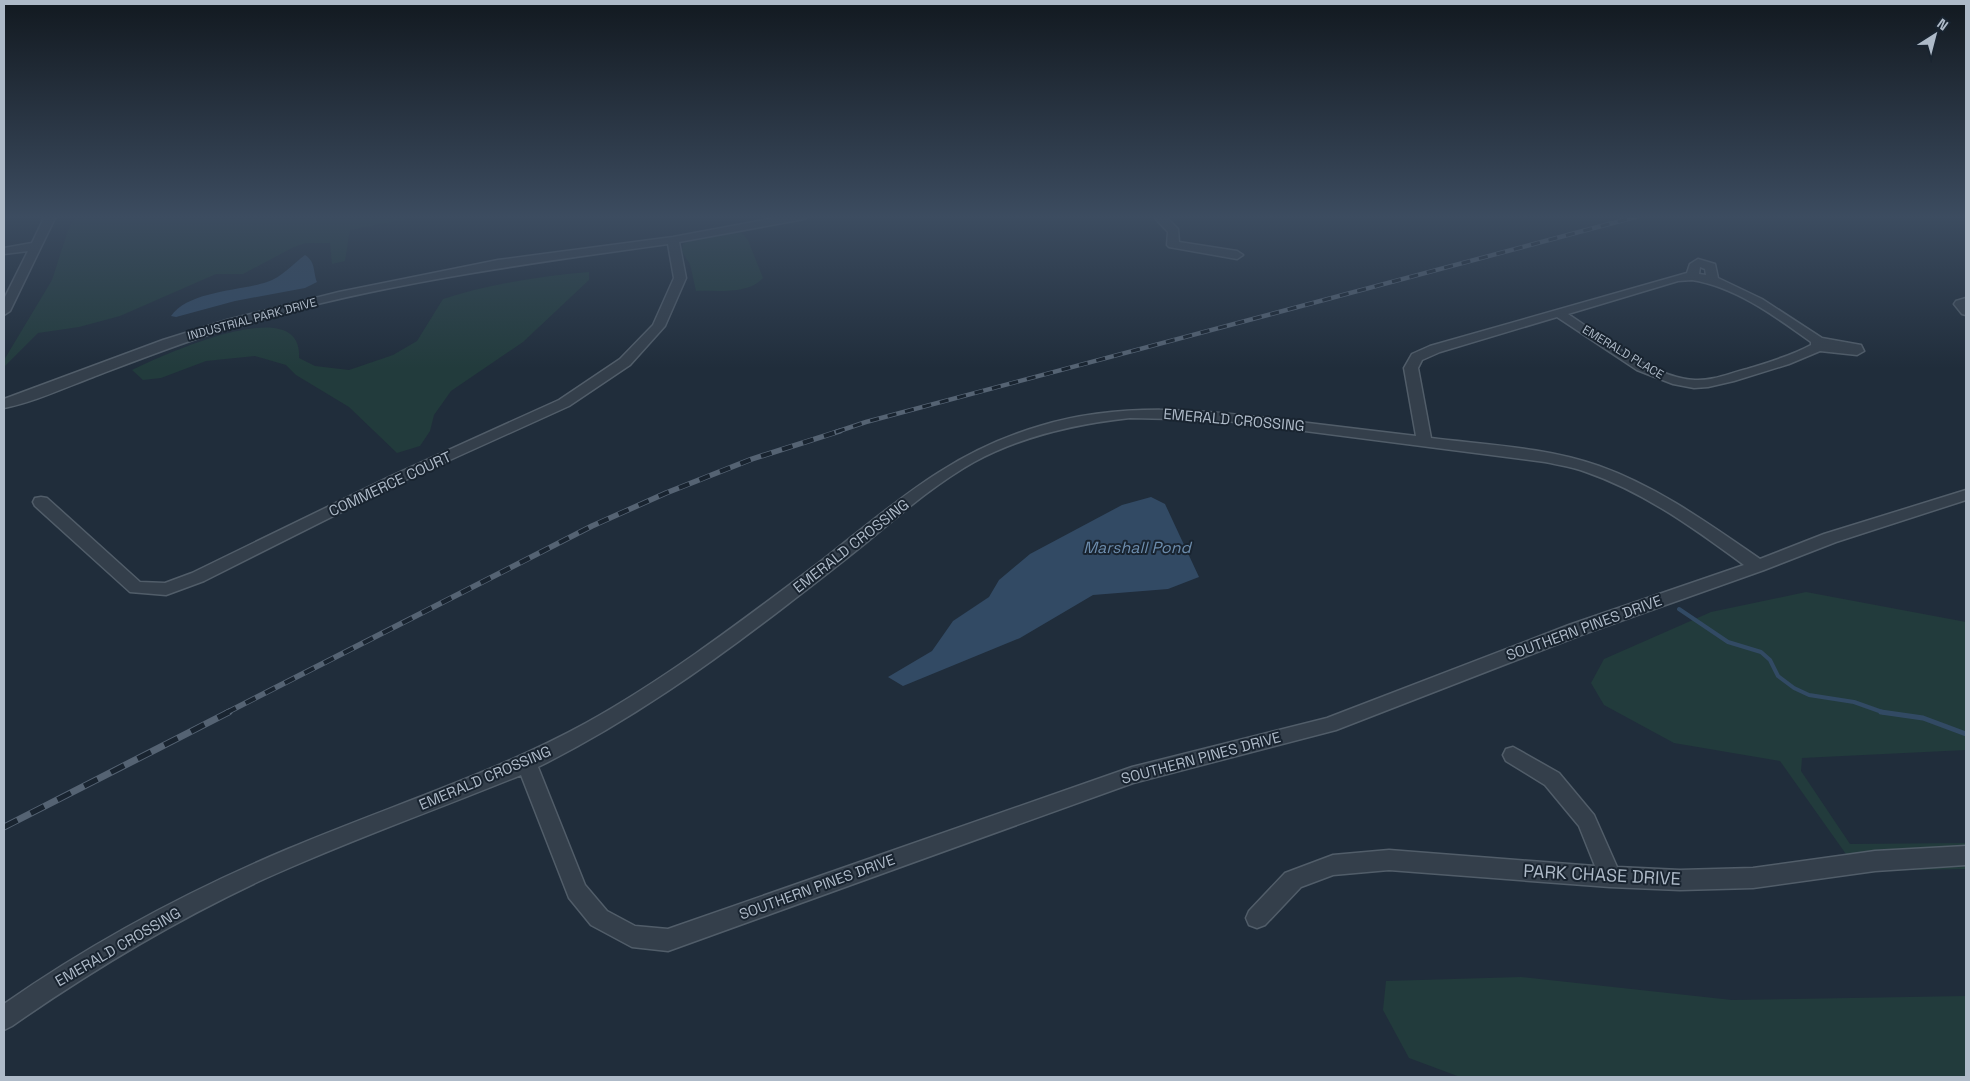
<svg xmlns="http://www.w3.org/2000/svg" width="1970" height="1081" viewBox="0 0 1970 1081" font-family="'Space Grotesk',sans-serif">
  <rect width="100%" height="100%" fill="#202d3b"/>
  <path fill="#223b3c" d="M76,216H421L350,230L345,261L332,264L330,243H306L294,247L243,274H216L120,316L79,327L38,333L4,367V360L52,280L68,230Z
    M741,232L748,240L763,278C748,295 717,290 696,291L690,264L682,252L683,244L691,240Z
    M589,272V280L523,342L451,391L434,415L430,431L420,446L397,453L349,407L296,375L286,365L255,356L206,361L161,378L143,380L132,370C159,357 304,289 299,358L315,366L349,370L393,355L417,341L443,299C489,284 540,276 589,272Z
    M1806,592L1966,622V750L1802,758L1801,771L1850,844L1966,843V869L1858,871L1780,761L1674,743L1604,705L1591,683L1604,659L1711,612Z
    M1521,977L1732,1000L1966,996V1077H1460L1409,1058L1383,1010L1386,981Z"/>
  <path fill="#324a64" d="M305,255C316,262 313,272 317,282L305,288L235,301L176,317L171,316C188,291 240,291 267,282C281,278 294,263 305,255Z
    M1151,497L1165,504L1199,577L1168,589L1093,595L1020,638L903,686L888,677L932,651L953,621L989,597L999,580L1030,554L1122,505Z"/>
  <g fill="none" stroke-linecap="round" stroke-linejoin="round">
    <path stroke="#324a64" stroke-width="4" d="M1679,609L1728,642L1761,652L1770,660L1778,676L1794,688L1809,695L1854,702L1885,713"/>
    <path stroke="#324a64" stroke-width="5" d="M1881,712L1923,718L1966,734"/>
    <g stroke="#515d69" stroke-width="3">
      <path id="minor" d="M45,216H56L10,311L4,315V299L28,251L4,254V248L32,243Z
        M785,216H809L804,219L679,242L686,278L665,326L630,365L569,406L399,483L204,581L166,595L130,592L35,506L33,502L35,498L41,497L47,498L140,582L165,583L192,573L389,477L559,400L620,359L653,325L674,278L668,244C523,264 376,284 235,326C186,341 140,359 93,377C64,388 34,402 4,408V399L163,340L227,320L339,292L498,260L673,237Z
        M1153,216H1165L1178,229L1179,242L1237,251L1243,255L1237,259L1169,247L1167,245L1168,232Z
        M1698,259L1715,264L1718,278L1762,299L1822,338L1861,345L1864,351L1857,355L1820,351L1789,364L1734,381L1708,387L1694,388L1673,384L1637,370L1557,317L1440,352L1422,360L1418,368L1431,438C1486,445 1546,447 1599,466C1658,487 1709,524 1760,559L1824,534L1966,490V500L1836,542L1764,570L1581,635L1336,730L1133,783L668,951L632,947L591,925L569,898L521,775C435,810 348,841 264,879C176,920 92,970 12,1026L4,1030V1004C93,942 188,891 288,849C387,807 491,775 586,723C669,677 744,619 820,562C893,505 948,453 1040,426C1120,402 1201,409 1283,420C1327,425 1371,431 1416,436L1404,368L1412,354L1430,346L1687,273L1690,264ZM1700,267L1705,269L1706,275L1699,274ZM1692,280C1736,287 1776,317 1811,342V345C1791,356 1769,362 1747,369C1730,373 1713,381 1695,380C1652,378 1603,337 1568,314L1678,281ZM1130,418L1219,420L1545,462C1559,465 1573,467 1586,472C1644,492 1695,529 1744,565L1569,625L1327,718L1132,767L668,929L635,926L607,911L585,885L538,767C627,723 709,665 788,604C815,583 841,563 868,541C902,513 935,484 974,462C1022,436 1075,424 1130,418Z
        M1966,298V315L1962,314L1954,304L1956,301Z
        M1513,747L1559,773L1594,815L1617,867L1680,870L1753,868L1875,851L1966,846V865L1875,871L1753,888L1680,890L1610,887L1389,870L1333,875L1301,887L1265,925L1257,928L1249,925L1246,918L1249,911L1285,873L1333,855L1389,850L1595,866L1579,826L1545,785L1506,761L1503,755L1506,749Z"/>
    </g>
    <use href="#minor" fill="#343f4b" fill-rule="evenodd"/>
    <g stroke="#556373" stroke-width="4.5">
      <path id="rail-far2" d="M836,432L866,422L1639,216"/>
    </g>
    <g stroke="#556373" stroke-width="5.5">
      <path id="rail-far1" d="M226,713L592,526L666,493L752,459L840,431"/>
    </g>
    <g stroke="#556373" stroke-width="7">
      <path id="rail" d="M4,827L229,712"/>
    </g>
    <use href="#rail-far2" stroke="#192430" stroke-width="3" stroke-dasharray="9" stroke-linecap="butt"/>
    <use href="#rail-far1" stroke="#192430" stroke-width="4" stroke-dasharray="11" stroke-linecap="butt"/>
    <use href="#rail" stroke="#192430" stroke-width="5" stroke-dasharray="15" stroke-linecap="butt"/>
  </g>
  <linearGradient id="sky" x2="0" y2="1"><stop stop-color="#121920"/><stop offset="0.59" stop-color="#3c4c60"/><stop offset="1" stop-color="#3c4c60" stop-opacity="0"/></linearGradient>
  <rect width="1970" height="368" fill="url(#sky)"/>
  <g text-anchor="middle" stroke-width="4" stroke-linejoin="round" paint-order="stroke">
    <g font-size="12" fill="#aebac8" stroke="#192430">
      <text transform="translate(252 319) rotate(-15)" y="4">INDUSTRIAL PARK DRIVE</text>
      <text transform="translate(1623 352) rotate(31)" y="4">EMERALD PLACE</text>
    </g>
    <g font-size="15" fill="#aebac8" stroke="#192430">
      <text transform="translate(1234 420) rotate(5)" y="5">EMERALD CROSSING</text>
      <text transform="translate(390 484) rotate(-25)" y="5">COMMERCE COURT</text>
      <text transform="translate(851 546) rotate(-38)" y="5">EMERALD CROSSING</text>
      <text transform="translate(1584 628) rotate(-20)" y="5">SOUTHERN PINES DRIVE</text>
      <text transform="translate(1201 758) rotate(-15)" y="5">SOUTHERN PINES DRIVE</text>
      <text transform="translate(485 778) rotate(-23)" y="5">EMERALD CROSSING</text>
      <text transform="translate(817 887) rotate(-20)" y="5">SOUTHERN PINES DRIVE</text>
      <text transform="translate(118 947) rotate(-30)" y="5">EMERALD CROSSING</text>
    </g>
    <g font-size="16" font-style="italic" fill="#6d8dad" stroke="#192430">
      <text x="1137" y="553">Marshall Pond</text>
    </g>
    <g font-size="18" fill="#aebac8" stroke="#192430">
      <text transform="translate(1602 875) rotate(3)" y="6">PARK CHASE DRIVE</text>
    </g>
  </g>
  <rect width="1970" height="1081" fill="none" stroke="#aebac8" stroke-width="10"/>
  <g transform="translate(1935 35) rotate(36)" stroke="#192430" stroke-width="4" paint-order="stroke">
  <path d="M0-4L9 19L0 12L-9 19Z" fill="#aebac8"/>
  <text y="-8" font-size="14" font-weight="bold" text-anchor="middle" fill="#aebac8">N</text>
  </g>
</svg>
